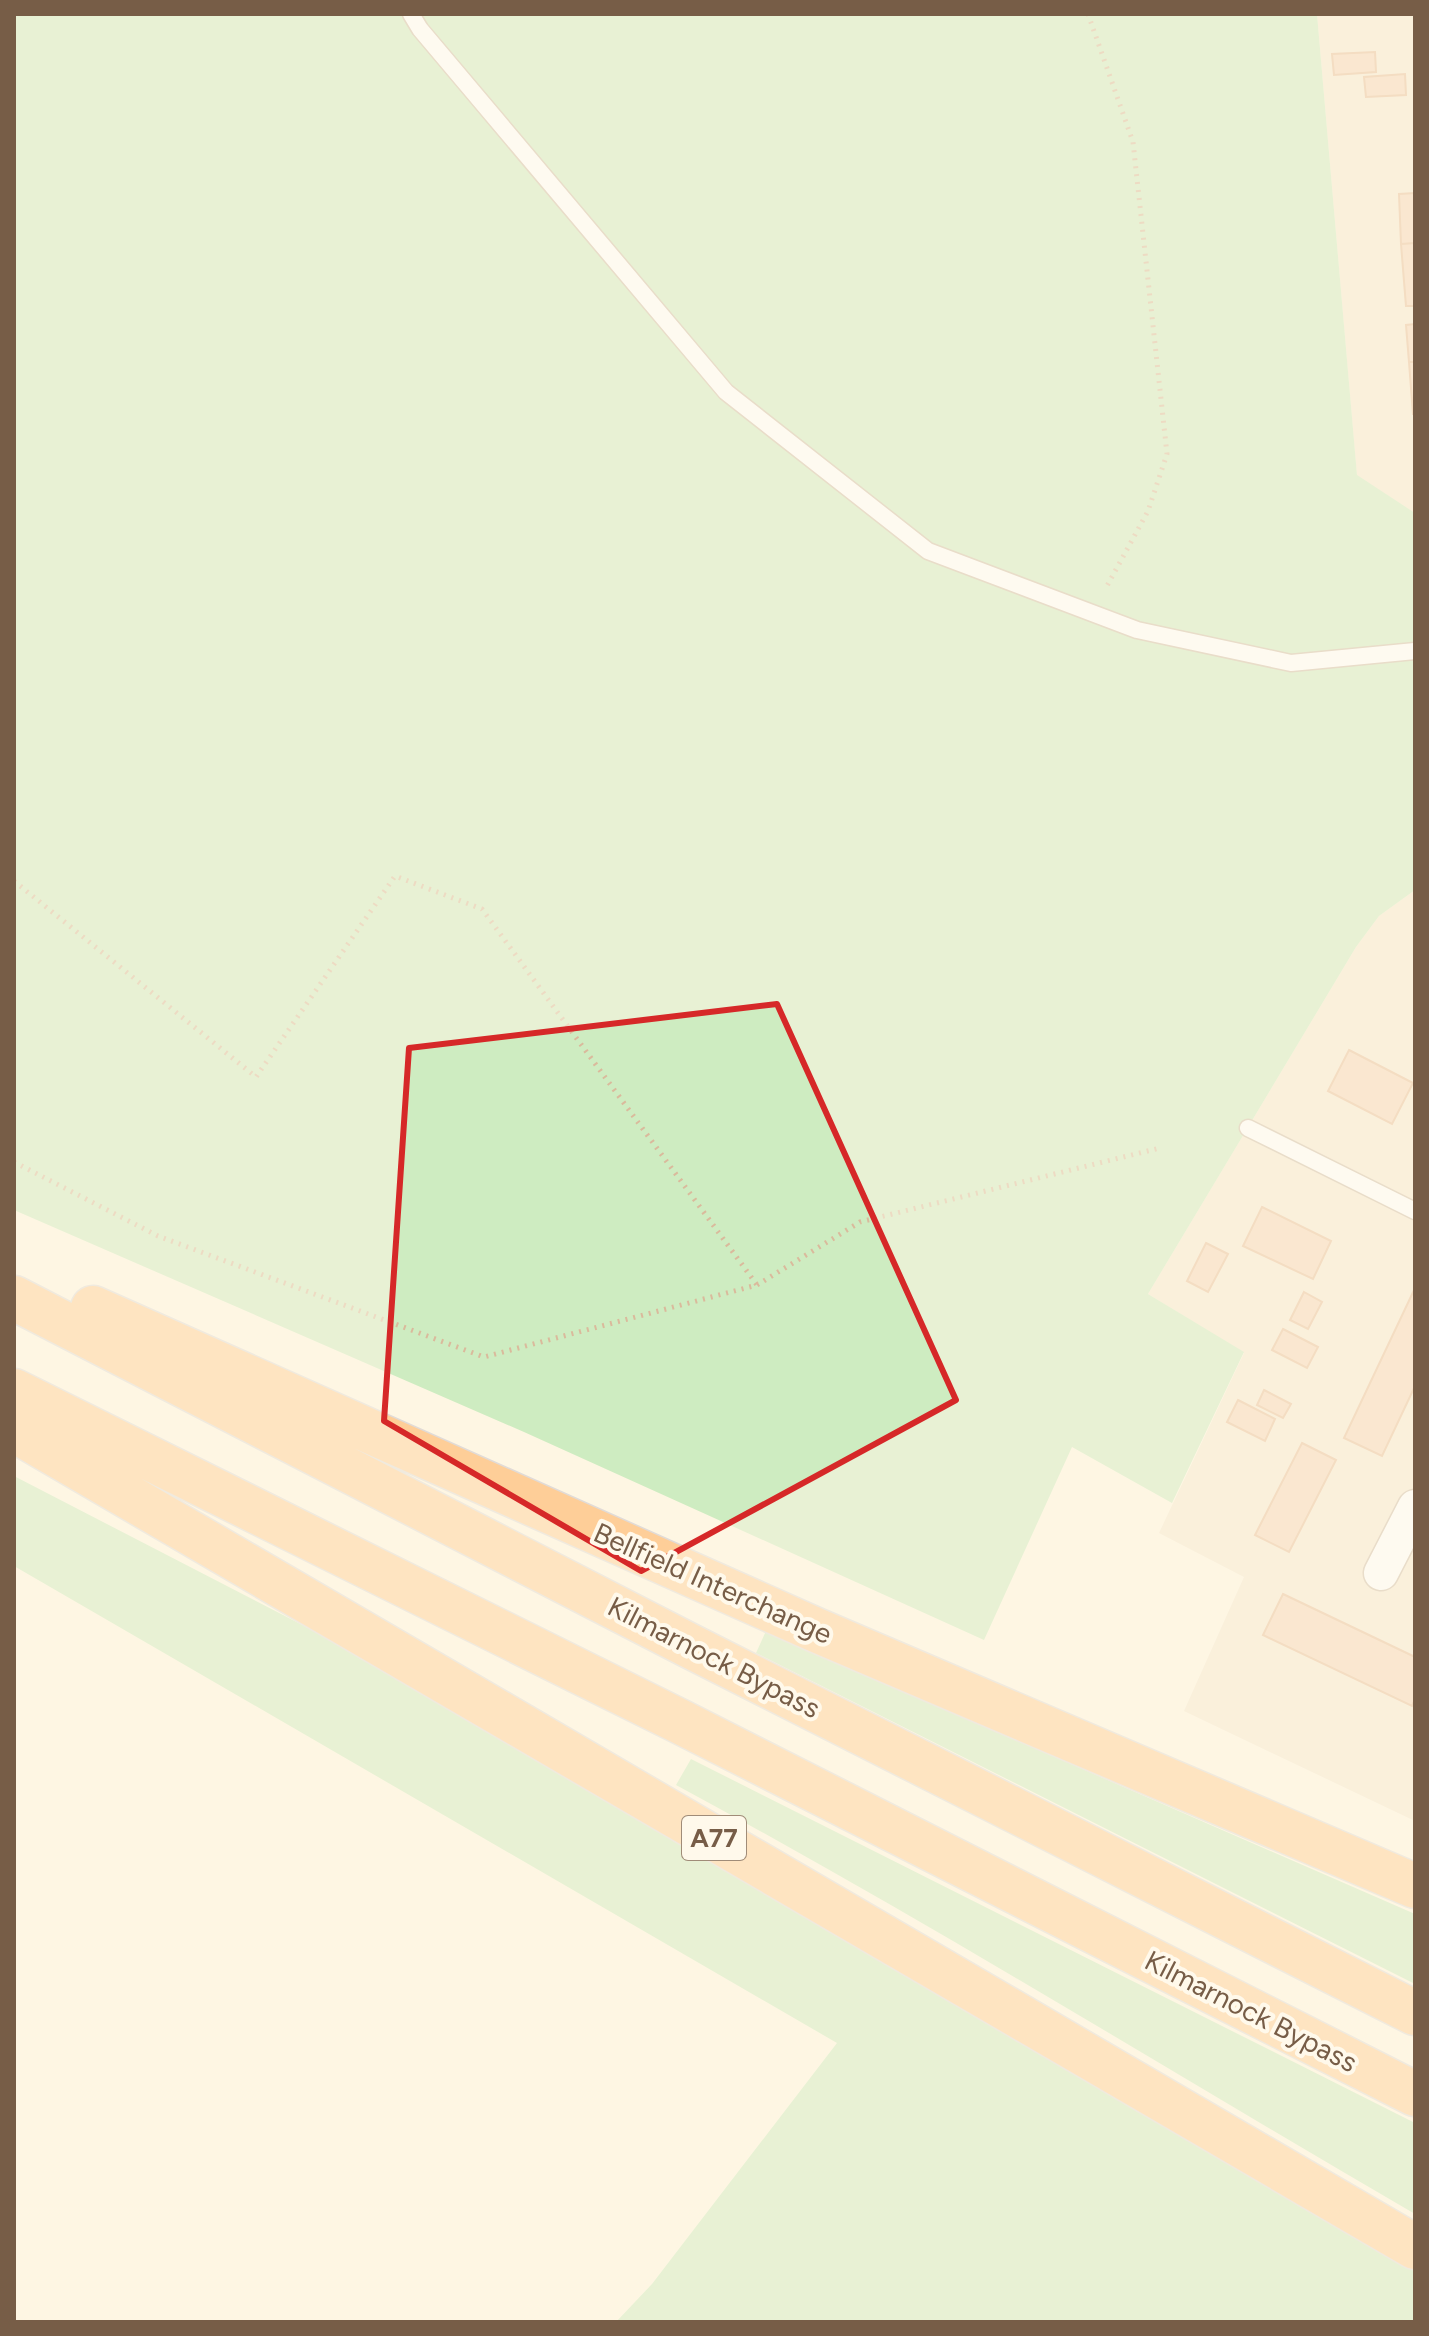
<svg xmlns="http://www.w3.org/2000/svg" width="1429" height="2336" viewBox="0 0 1429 2336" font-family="Figtree,sans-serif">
  <rect width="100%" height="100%" fill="#fef6e3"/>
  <path fill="#f6e8d1" d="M1317,14H1415V513L1357,476Z
    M1415,890V1821L1184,1711L1244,1577L1159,1533L1244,1353L1148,1294L1356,947L1379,916Z"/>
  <path fill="#ceecc1" d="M14,14H1317L1357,475L1415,513V890L1379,916L1356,947L1148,1294L1244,1352L1172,1503L1072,1447L984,1640L524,1432L14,1210Z
    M14,1476L554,1755L1415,2268V2322H616L652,2284L837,2043L14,1566Z
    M766,1631L1415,1914V1984L756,1653Z
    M691,1759L1415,2123V2214C1169,2071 927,1920 676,1785Z"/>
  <path fill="#f5d6b9" stroke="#e8be99" stroke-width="2" d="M1375,52L1376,72L1334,75L1332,54Z
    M1405,74L1406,95L1366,97L1364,77Z
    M1415,193V243L1401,244L1399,194Z
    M1415,243V306H1406L1401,244Z
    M1415,324V362H1409L1406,325Z
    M1409,362H1415V414H1413Z
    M1349,1050L1413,1083L1392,1124L1328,1091Z
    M1262,1207L1331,1241L1313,1279L1243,1246Z
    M1206,1243L1228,1254L1208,1292L1187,1281Z
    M1415,1288V1386L1382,1456L1344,1438Z
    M1304,1292L1322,1302L1308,1329L1290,1320Z
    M1283,1329L1318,1347L1307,1368L1272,1350Z
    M1264,1390L1291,1404L1283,1418L1257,1405Z
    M1238,1400L1275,1419L1265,1441L1227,1422Z
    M1302,1443L1336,1460L1289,1552L1255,1535Z
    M1283,1594L1415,1657V1699L1412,1706L1263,1635Z"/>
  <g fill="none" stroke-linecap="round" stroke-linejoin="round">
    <g stroke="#d0bea9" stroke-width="19">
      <path id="service" d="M411,14L420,29L726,392L928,551L1137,630L1291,663L1415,651
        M1248,1128L1415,1211"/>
    </g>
    <g stroke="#d0bea9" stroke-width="37">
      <path id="minor" d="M1381,1573L1415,1507"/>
    </g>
    <g stroke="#e1dbd7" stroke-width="47">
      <path id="trunk" d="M14,1298L690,1646L1415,2013
        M93,1308L816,1630L1415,1886
        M14,1391L679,1721L1415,2094
        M14,1430L1415,2247"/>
    </g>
    <path stroke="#daba9c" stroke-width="5" stroke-dasharray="2 6" stroke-linecap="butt" d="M1088,14L1133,142L1167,454L1148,511L1107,586
      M14,881L256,1077L395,876L482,909L757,1285
      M14,1162L158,1236L484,1357L757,1285L860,1222L1160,1148"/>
    <use href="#service" stroke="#fff" stroke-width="16"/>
    <use href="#minor" stroke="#fff" stroke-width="34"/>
    <use href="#trunk" stroke="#fece98" stroke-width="44"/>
  </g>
  <path d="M0 0H1429V2336H0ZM777,1004L956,1400L641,1571L384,1421L409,1048Z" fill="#fef6e3" fill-opacity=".55" fill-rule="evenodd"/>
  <path fill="none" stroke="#d62828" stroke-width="6" stroke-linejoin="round" d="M777,1004L956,1400L641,1571L384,1421L409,1048Z"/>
  <g text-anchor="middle" stroke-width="8" stroke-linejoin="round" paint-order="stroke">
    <rect fill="#fff9eb" stroke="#a08c78" stroke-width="2" x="682" y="1816" width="64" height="44" rx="6"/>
    <g font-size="26" font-weight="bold" fill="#775d47">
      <text x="714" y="1847">A77</text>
    </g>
    <g font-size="28" fill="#775d47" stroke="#fff9eb">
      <text transform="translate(713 1583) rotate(24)" y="10">Bellfield Interchange</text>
      <text transform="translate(714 1657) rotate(27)" y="10">Kilmarnock Bypass</text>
      <text transform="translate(1251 2011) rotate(27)" y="10">Kilmarnock Bypass</text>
    </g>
  </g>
  <rect width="1429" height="2336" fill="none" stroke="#775d47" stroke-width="32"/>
</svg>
